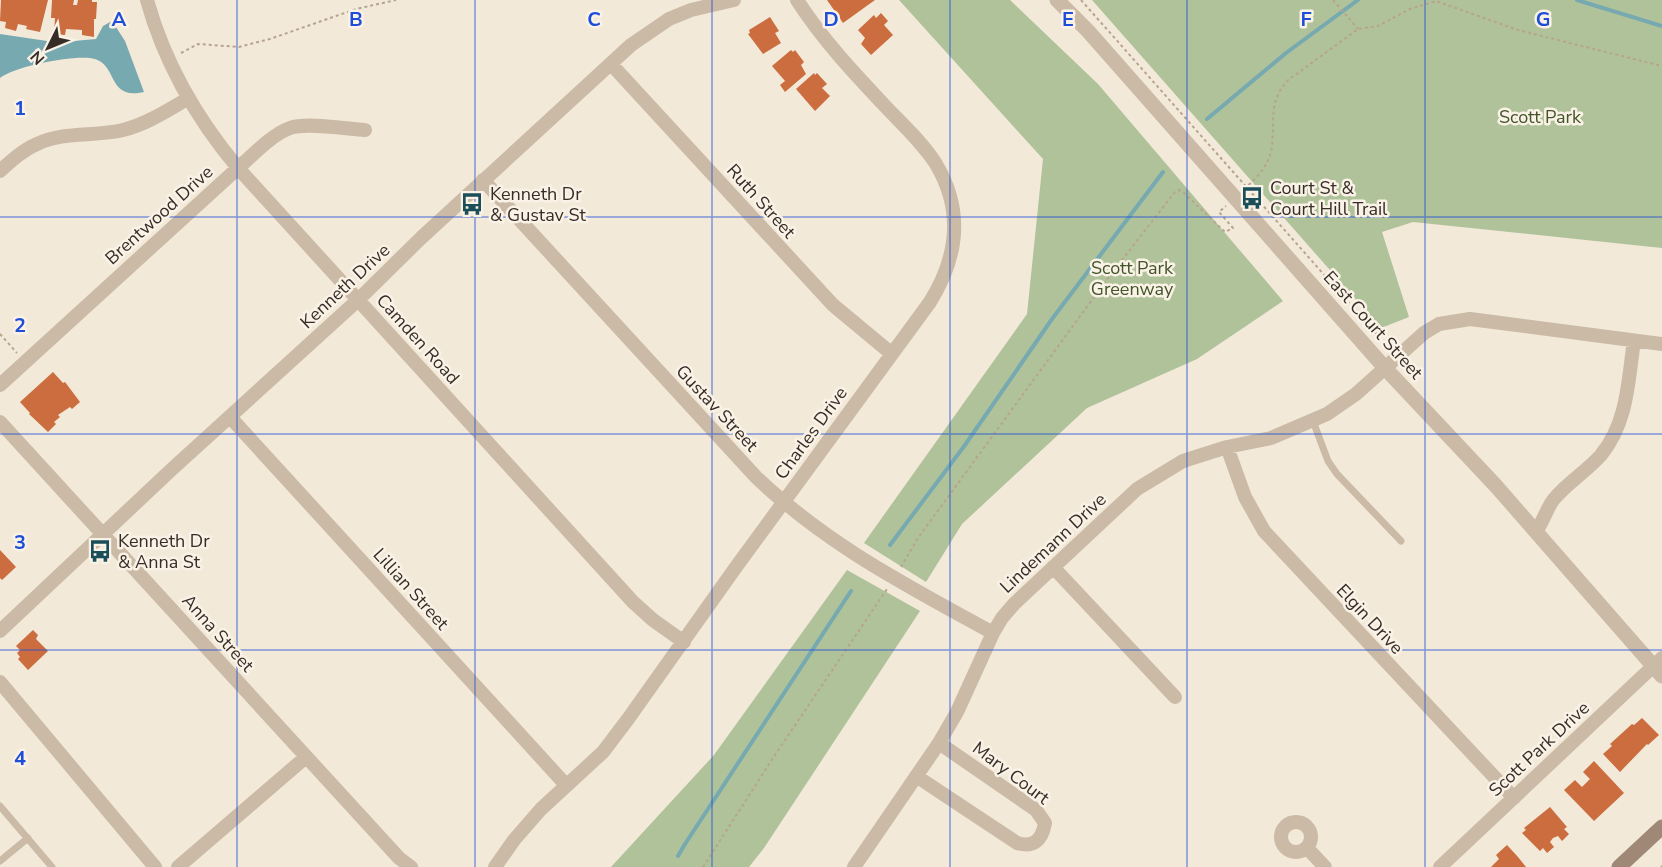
<svg xmlns="http://www.w3.org/2000/svg" width="1662" height="867" viewBox="0 0 1662 867" font-family="'Nunito Sans',sans-serif">
  <rect width="100%" height="100%" fill="#f2e9d9"/>
  <path fill="#b0c299" d="M899,0H1010L1098,84L1283,301L1197,359L1087,408L962,524L926,582L864,543L1027,314L1043,159Z
    M1092,0H1662V248L1413,222L1382,232L1409,317L1381,328Z
    M847,570L920,611L764,848L749,867H611L714,755Z"/>
  <path fill="#77a9b1" d="M112,21L125,41L144,92C107,100 118,66 95,59C76,54 16,66 0,78V34L47,41H74L96,39L103,26Z"/>
  <g fill="none" stroke-linecap="round" stroke-linejoin="round">
    <path stroke="#77a9b1" stroke-width="4" d="M1577,0L1662,26
      M1207,119L1286,53L1358,0
      M890,545L965,445L1052,319L1163,172
      M678,856L685,844L851,591"/>
  </g>
  <path fill="#cb6d3f" d="M1,0H48L40,32L26,29L27,26L18,24L16,31L5,28L6,22L0,21Z
    M52,0H74L73,5H77L78,0H92V2H97L96,19H94V37L82,35V30L66,29L65,35L54,34L55,18H51Z
    M827,0H875L843,23Z
    M881,13L888,21L884,25L893,35L871,55L861,44L865,38L858,30L874,15L876,18Z
    M770,17L779,31L775,33L781,43L763,54L748,34L750,33L749,30Z
    M791,50L793,52L795,50L804,62L801,65L806,74L785,92L780,85L785,81L772,66Z
    M814,73L815,75L817,73L827,84L822,88L830,96L815,111L796,89Z
    M53,372L63,383L65,382L80,402L72,409L70,407L58,415L60,417L54,422L56,424L48,432L29,414L30,413L20,402Z
    M0,550L16,567L2,580L0,578Z
    M33,630L38,635L36,639L48,651L28,670L18,659L20,657L17,653L20,650L16,646Z
    M1642,718L1659,735L1648,745L1647,744L1620,772L1603,754L1612,746L1610,744L1632,724L1634,725Z
    M1594,761L1624,793L1594,821L1564,790L1575,780L1582,787L1590,779L1583,772Z
    M1550,807L1567,827L1564,829L1569,834L1562,841L1558,836L1553,838L1550,842L1554,847L1547,853L1543,848L1540,851L1522,833L1526,830L1524,828Z
    M1507,845L1518,857L1526,867H1491L1499,859L1496,855Z"/>
  <g fill="none" stroke-linecap="round" stroke-linejoin="round">
    <path stroke="#b7a48f" stroke-width="2" stroke-dasharray="3 3" stroke-linecap="butt" d="M1081,0L1388,347
      M1333,0L1358,29
      M181,53L198,44L239,47L270,39L356,9L396,0
      M1244,189C1258,177 1270,164 1272,146C1275,119 1268,104 1287,81L1358,29L1378,26L1410,9L1436,1L1518,30L1662,66
      M0,334L17,353
      M901,567L918,538L1108,278L1175,192L1179,190L1183,192L1225,232L1233,228L1219,212L1226,206
      M703,867L773,758L887,589
      M1661,867L1662,866"/>
    <path stroke="#cbbaa5" stroke-width="7" d="M1313,421L1328,461L1337,474L1401,541
      M0,806L52,867
      M0,861L28,838"/>
    <path stroke="#cbbaa5" stroke-width="14" d="M147,0C164,61 197,119 238,168L633,602L653,620L684,642
      M611,64L833,305L892,354
      M0,171C11,161 23,150 37,144C63,131 95,137 123,130C147,124 168,110 189,98
      M483,180L756,477C827,545 908,586 993,633
      M0,385L238,168C253,155 271,135 290,128C306,122 348,129 365,130
      M230,417L566,785
      M0,422L399,858L411,867
      M1227,447L1245,497L1264,531L1514,798
      M1536,531C1544,521 1546,509 1554,499C1568,482 1587,471 1601,455C1628,422 1628,380 1634,341
      M1053,567L1175,697
      M0,631L171,470L358,300L421,238L631,45L669,19L691,10L734,0
      M0,682L155,867
      M916,776L1017,843C1034,848 1042,840 1045,823L1036,810L939,743
      M1281 837a15 15 0 1 1 30 0a15 15 0 1 1-30 0Z
      M1308,849L1325,867
      M178,867L306,757
      M495,867L514,840L541,809L603,752L628,719L736,567L930,302C958,257 964,211 936,164C923,143 902,124 885,106C853,72 822,39 797,0
      M854,867L939,743L957,712L993,633L1002,618L1014,604L1137,489L1183,461L1227,447L1271,438L1327,414L1356,394L1424,333L1439,324L1470,319L1662,344
      M1440,867L1662,658"/>
    <path stroke="#cbbaa5" stroke-width="15" d="M1057,0L1088,31L1385,368L1496,486L1662,676"/>
    <path stroke="#9f8876" stroke-width="15" d="M1619,867L1662,827"/>
  </g>
  <path fill="none" stroke="#1d4ed8" stroke-width="1.5" stroke-opacity="0.55" d="M237,0V867M475,0V867M712,0V867M950,0V867M1187,0V867M1425,0V867M0,217H1662M0,434H1662M0,650H1662"/>
  <defs>
    <g id="bus-bare" transform="scale(1.8)"><path d="M-5-6H5V4H4V6H2V4H-2V6H-4V4H-5ZM-3.5-4V0h7V-4ZM-3.5 1.2v1.5H-2V1.2ZM2 1.2v1.5H3.5V1.2Z" fill="#1a4f59" stroke="#faf2e6" stroke-width="2.5" paint-order="stroke"/></g>
  </defs>
  <g fill-rule="evenodd">
    <use href="#bus-bare" x="1252" y="198"/>
    <use href="#bus-bare" x="472" y="204"/>
    <use href="#bus-bare" x="100" y="551"/>
  </g>
  <g text-anchor="middle" stroke-width="5" stroke-linejoin="round" paint-order="stroke">
    <g font-size="18" fill="#415529" stroke="#faf2e6">
      <text x="1540" y="123">Scott Park</text>
      <text x="1132" y="274">Scott Park<tspan x="1132" dy="21">Greenway</tspan></text>
    </g>
    <g font-size="18" fill="#362d27" stroke="#faf2e6" text-anchor="start">
      <text x="1270" y="194">Court St &amp;<tspan x="1270" dy="21">Court Hill Trail</tspan></text>
      <text x="490" y="200">Kenneth Dr<tspan x="490" dy="21">&amp; Gustav St</tspan></text>
      <text x="118" y="547">Kenneth Dr<tspan x="118" dy="21">&amp; Anna St</tspan></text>
    </g>
    <g font-size="18" fill="#362d27" stroke="#faf2e6">
      <text transform="translate(761 201) rotate(48)" y="6">Ruth Street</text>
      <text transform="translate(159 215) rotate(-42)" y="6">Brentwood Drive</text>
      <text transform="translate(345 286) rotate(-43)" y="6">Kenneth Drive</text>
      <text transform="translate(1373 325) rotate(48)" y="6">East Court Street</text>
      <text transform="translate(418 339) rotate(48)" y="6">Camden Road</text>
      <text transform="translate(717 408) rotate(47)" y="6">Gustav Street</text>
      <text transform="translate(811 433) rotate(-54)" y="6">Charles Drive</text>
      <text transform="translate(1053 543) rotate(-43)" y="6">Lindemann Drive</text>
      <text transform="translate(411 589) rotate(48)" y="6">Lillian Street</text>
      <text transform="translate(1370 619) rotate(47)" y="6">Elgin Drive</text>
      <text transform="translate(218 633) rotate(48)" y="6">Anna Street</text>
      <text transform="translate(1539 749) rotate(-43)" y="6">Scott Park Drive</text>
      <text transform="translate(1011 773) rotate(37)" y="6">Mary Court</text>
    </g>
  </g>
  <g font-size="20" text-anchor="middle" font-weight="bold" fill="#1d4ed8" stroke="#faf2e6" stroke-width="5" stroke-linejoin="round" paint-order="stroke">
    <text x="119" y="26">A</text>
    <text x="356" y="26">B</text>
    <text x="594" y="26">C</text>
    <text x="831" y="26">D</text>
    <text x="1068" y="26">E</text>
    <text x="1306" y="26">F</text>
    <text x="1543" y="26">G</text>
    <text x="20" y="115">1</text>
    <text x="20" y="332">2</text>
    <text x="20" y="549">3</text>
    <text x="20" y="765">4</text>
  </g>
  <g transform="translate(48 48) rotate(227)" stroke="#faf2e6" stroke-width="4.5" paint-order="stroke">
  <path d="M0-4.5L10 22L0 15L-10 22Z" fill="#362d27"/>
  <text y="-9" font-size="16" font-weight="bold" text-anchor="middle" fill="#362d27">N</text>
  </g>
</svg>
